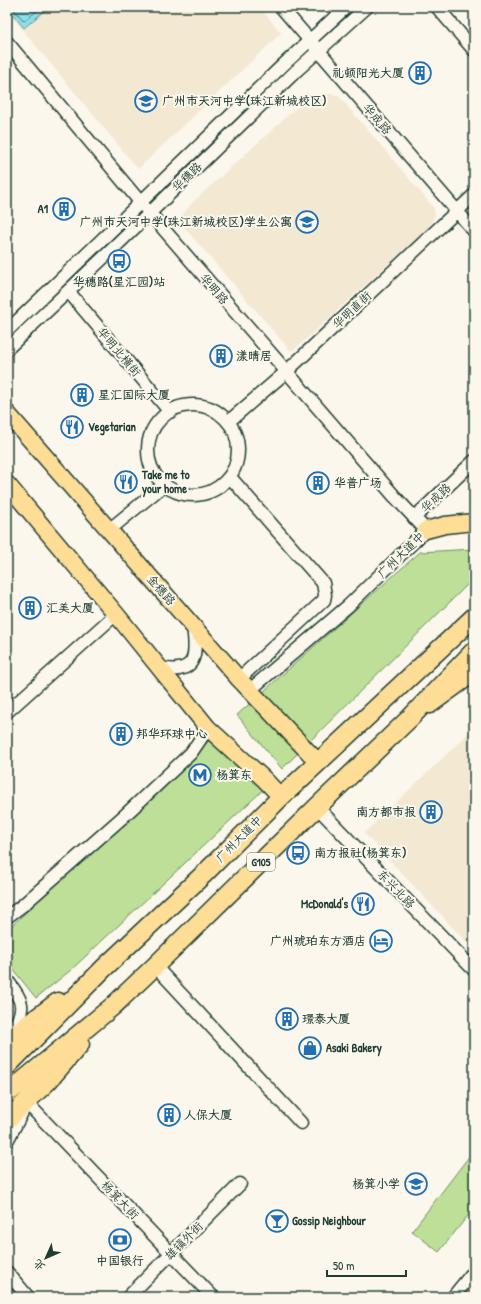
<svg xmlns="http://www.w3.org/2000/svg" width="481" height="1304" viewBox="0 0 481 1304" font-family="'Patrick Hand','LXGW WenKai TC',sans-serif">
  <rect width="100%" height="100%" fill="#fbf7ec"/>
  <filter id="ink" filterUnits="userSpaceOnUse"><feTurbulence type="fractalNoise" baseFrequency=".025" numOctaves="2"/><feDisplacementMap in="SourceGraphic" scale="8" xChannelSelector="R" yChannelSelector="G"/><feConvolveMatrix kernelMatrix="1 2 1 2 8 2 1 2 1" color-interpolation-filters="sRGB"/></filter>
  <g filter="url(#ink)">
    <path fill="#f3e8d2" d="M7,7H260L281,33L138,169L7,11Z
      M322,93L338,95L434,208L435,216L427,229L294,350H290L183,226L181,217L193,202L307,98Z
      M472,730L474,733V950L364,833Z"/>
    <path fill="#bddf98" stroke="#6e8e66" d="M474,549V578L282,769L237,715L420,552Z
      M213,737L266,787L71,970L36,998L7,962V930Z
      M474,1150V1208L439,1252L412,1231Z"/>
    <path fill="#8edee8" stroke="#629ea0" d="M7,7H49L24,28Z"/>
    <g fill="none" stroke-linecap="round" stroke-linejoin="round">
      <path stroke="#4b7d7c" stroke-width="1" d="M12,7L24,21L42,7"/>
      <g stroke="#1f3d34" stroke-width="15">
        <path id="minor" d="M281,7L474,231
          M437,7L474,50
          M7,42L141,203L395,497L426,530L348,606L250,690
          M68,291L170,412
          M7,331L281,67L346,7
          M7,349L121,241L296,71L367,7
          M148 450a45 45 0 1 1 90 0a45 45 0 1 1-90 0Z
          M228,422L286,372L474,195
          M230,477L323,583L325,595L324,600L239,679
          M414,518L474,461
          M109,530L164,485
          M160,668C197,675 197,656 193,626
          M7,712L116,614
          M317,807L474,970
          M7,917L23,905L124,816L191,753L208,728
          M155,966L301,1123
          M7,980C26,1006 25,1007 10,1035
          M7,1141L27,1103L213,1297
          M7,1272L28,1297
          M128,1297L240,1184
          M453,1297L474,1271"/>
      </g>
      <g stroke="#1f3d34" stroke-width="19">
        <path id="major" d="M7,413L239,679L318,762
          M7,484L116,614L208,728L264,779L281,797
          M426,530L445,525L474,522
          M430,705L474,673"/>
      </g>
      <g stroke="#1f3d34" stroke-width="21">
        <path id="highway" d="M7,1040L58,1002
          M7,1066L104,968L205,873L281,797L474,617
          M7,1094L113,1006L155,966L317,807L410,718L474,651
          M7,1120L47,1082L80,1044"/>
      </g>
      <use href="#minor" stroke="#fbf7ec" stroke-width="12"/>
      <use href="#major" stroke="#fedd96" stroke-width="16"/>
      <use href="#highway" stroke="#fedd96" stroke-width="18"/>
    </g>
  </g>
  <defs>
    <g id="building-ring" transform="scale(1.15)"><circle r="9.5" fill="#fbf7ec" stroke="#1f6fb2" stroke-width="1.5"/><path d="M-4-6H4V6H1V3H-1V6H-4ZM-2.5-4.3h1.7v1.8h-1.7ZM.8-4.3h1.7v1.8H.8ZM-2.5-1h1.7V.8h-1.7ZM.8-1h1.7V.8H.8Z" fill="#1f6fb2"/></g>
    <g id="school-ring" transform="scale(1.15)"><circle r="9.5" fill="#fbf7ec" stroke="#1f6fb2" stroke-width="1.5"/><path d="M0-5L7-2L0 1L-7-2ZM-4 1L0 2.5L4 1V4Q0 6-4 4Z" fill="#1f6fb2"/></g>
    <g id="bus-ring" transform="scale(1.15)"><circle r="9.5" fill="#fbf7ec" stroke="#1f6fb2" stroke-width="1.5"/><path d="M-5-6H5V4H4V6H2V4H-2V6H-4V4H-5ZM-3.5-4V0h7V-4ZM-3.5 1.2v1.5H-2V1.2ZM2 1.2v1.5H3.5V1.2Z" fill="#1f6fb2"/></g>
    <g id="restaurant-ring" transform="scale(1.15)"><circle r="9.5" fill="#fbf7ec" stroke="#1f6fb2" stroke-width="1.5"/><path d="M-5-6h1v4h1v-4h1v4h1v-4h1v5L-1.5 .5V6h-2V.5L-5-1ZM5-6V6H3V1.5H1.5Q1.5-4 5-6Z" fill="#1f6fb2"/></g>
    <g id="metro-ring" transform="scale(1.15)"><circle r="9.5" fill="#fbf7ec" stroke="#1f6fb2" stroke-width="1.5"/><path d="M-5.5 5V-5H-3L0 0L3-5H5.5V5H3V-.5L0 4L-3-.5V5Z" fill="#1f6fb2"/></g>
    <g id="hotel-ring" transform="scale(1.15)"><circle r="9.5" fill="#fbf7ec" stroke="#1f6fb2" stroke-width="1.5"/><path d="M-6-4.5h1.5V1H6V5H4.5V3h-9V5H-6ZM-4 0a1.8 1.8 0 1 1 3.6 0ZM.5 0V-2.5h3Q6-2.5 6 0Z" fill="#1f6fb2"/></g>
    <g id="shop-ring" transform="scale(1.15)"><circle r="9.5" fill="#fbf7ec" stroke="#1f6fb2" stroke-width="1.5"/><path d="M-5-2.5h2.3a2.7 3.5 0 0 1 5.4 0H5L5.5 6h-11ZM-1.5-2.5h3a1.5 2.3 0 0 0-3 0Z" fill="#1f6fb2"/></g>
    <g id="bar-ring" transform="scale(1.15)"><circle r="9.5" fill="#fbf7ec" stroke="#1f6fb2" stroke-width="1.5"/><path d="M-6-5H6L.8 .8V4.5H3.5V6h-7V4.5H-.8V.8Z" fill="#1f6fb2"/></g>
    <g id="bank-ring" transform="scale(1.15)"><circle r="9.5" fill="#fbf7ec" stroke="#1f6fb2" stroke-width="1.5"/><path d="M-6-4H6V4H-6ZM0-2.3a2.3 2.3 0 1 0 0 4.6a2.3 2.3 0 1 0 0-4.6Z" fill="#1f6fb2"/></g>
  </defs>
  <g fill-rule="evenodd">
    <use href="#building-ring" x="420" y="73"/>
    <use href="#school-ring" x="146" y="101"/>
    <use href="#building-ring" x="64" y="209"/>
    <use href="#school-ring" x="307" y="222"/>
    <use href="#bus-ring" x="119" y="261"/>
    <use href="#building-ring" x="221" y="356"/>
    <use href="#building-ring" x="82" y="395"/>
    <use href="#restaurant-ring" x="72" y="427"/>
    <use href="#restaurant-ring" x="126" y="482"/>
    <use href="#building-ring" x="318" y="483"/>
    <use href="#building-ring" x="30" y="608"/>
    <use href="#building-ring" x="121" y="734"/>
    <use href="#metro-ring" x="200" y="775"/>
    <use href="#building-ring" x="431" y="812"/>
    <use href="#bus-ring" x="298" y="853"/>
    <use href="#restaurant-ring" x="363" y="904"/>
    <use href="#hotel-ring" x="381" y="941"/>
    <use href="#building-ring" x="287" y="1019"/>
    <use href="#shop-ring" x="310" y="1048"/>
    <use href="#building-ring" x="169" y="1115"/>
    <use href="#school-ring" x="416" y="1184"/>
    <use href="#bar-ring" x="277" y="1221"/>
    <use href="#bank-ring" x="120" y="1240"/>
  </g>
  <g text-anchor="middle" stroke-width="4" stroke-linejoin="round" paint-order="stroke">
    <rect fill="#fbf7ec" stroke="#61756b" stroke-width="1" x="247" y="853" width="28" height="18" rx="3"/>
    <g font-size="11" font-weight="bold" fill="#1f3d34">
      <text x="261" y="866">G105</text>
    </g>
    <g font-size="12" font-weight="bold" fill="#1f3d34" stroke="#fbf7ec" text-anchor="start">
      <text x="404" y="77" text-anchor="end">礼顿阳光大厦</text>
      <text x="162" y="105">广州市天河中学(珠江新城校区)</text>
      <text x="48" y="213" text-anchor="end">A1</text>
      <text x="292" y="226" text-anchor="end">广州市天河中学(珠江新城校区)学生公寓</text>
      <text x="119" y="286" text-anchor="middle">华穗路(星汇园)站</text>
      <text x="236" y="360">漾晴居</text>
      <text x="98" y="399">星汇国际大厦</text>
      <text x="88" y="431">Vegetarian</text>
      <text x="142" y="479">Take me to<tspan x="142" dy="14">your home</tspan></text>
      <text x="334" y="487">华普广场</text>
      <text x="46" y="612">汇美大厦</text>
      <text x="136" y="738">邦华环球中心</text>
      <text x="216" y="779">杨箕东</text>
      <text x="416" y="816" text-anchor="end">南方都市报</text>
      <text x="314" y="857">南方报社(杨箕东)</text>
      <text x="348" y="908" text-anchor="end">McDonald's</text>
      <text x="366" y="945" text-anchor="end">广州琥珀东方酒店</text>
      <text x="302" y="1023">璟泰大厦</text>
      <text x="326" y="1052">Asaki Bakery</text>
      <text x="184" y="1119">人保大厦</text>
      <text x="400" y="1188" text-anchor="end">杨箕小学</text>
      <text x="292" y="1225">Gossip Neighbour</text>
      <text x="120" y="1265" text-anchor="middle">中国银行</text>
    </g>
    <g font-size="12" fill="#1f3d34" stroke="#fbf7ec">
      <text transform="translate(377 119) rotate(49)" y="4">华成路</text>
      <text transform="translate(187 177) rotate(-44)" y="4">华穗路</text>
      <text transform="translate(214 289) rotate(49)" y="4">华明路</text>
      <text transform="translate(352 310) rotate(-43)" y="4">华明直街</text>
      <text transform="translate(119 352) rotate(50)" y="4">华明北橫街</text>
      <text transform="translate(436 498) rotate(-43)" y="4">华成路</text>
      <text transform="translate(401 555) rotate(-44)" y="4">广州大道中</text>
      <text transform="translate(161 590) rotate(49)" y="4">金穗路</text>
      <text transform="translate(239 839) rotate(-45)" y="4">广州大道中</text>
      <text transform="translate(396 889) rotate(46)" y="4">东兴北路</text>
      <text transform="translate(120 1200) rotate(46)" y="4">杨箕大街</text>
      <text transform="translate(184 1241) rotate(-45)" y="4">雄镇外街</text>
    </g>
  </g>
  <rect width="481" height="1304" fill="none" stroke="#fbf7ec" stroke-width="24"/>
  <rect x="12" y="12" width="457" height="1280" fill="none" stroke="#1f3d34" stroke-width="1.5" filter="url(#ink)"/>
  <g transform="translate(46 1258) rotate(225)" stroke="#fbf7ec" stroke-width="3" paint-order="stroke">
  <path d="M0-3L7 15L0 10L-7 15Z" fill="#1f3d34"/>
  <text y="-6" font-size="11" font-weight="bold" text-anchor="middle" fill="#1f3d34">北</text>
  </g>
  <path d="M327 1270v6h79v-6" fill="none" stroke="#1f3d34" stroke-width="2"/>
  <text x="333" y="1270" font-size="12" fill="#1f3d34" stroke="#fbf7ec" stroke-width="3" paint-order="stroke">50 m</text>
</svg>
